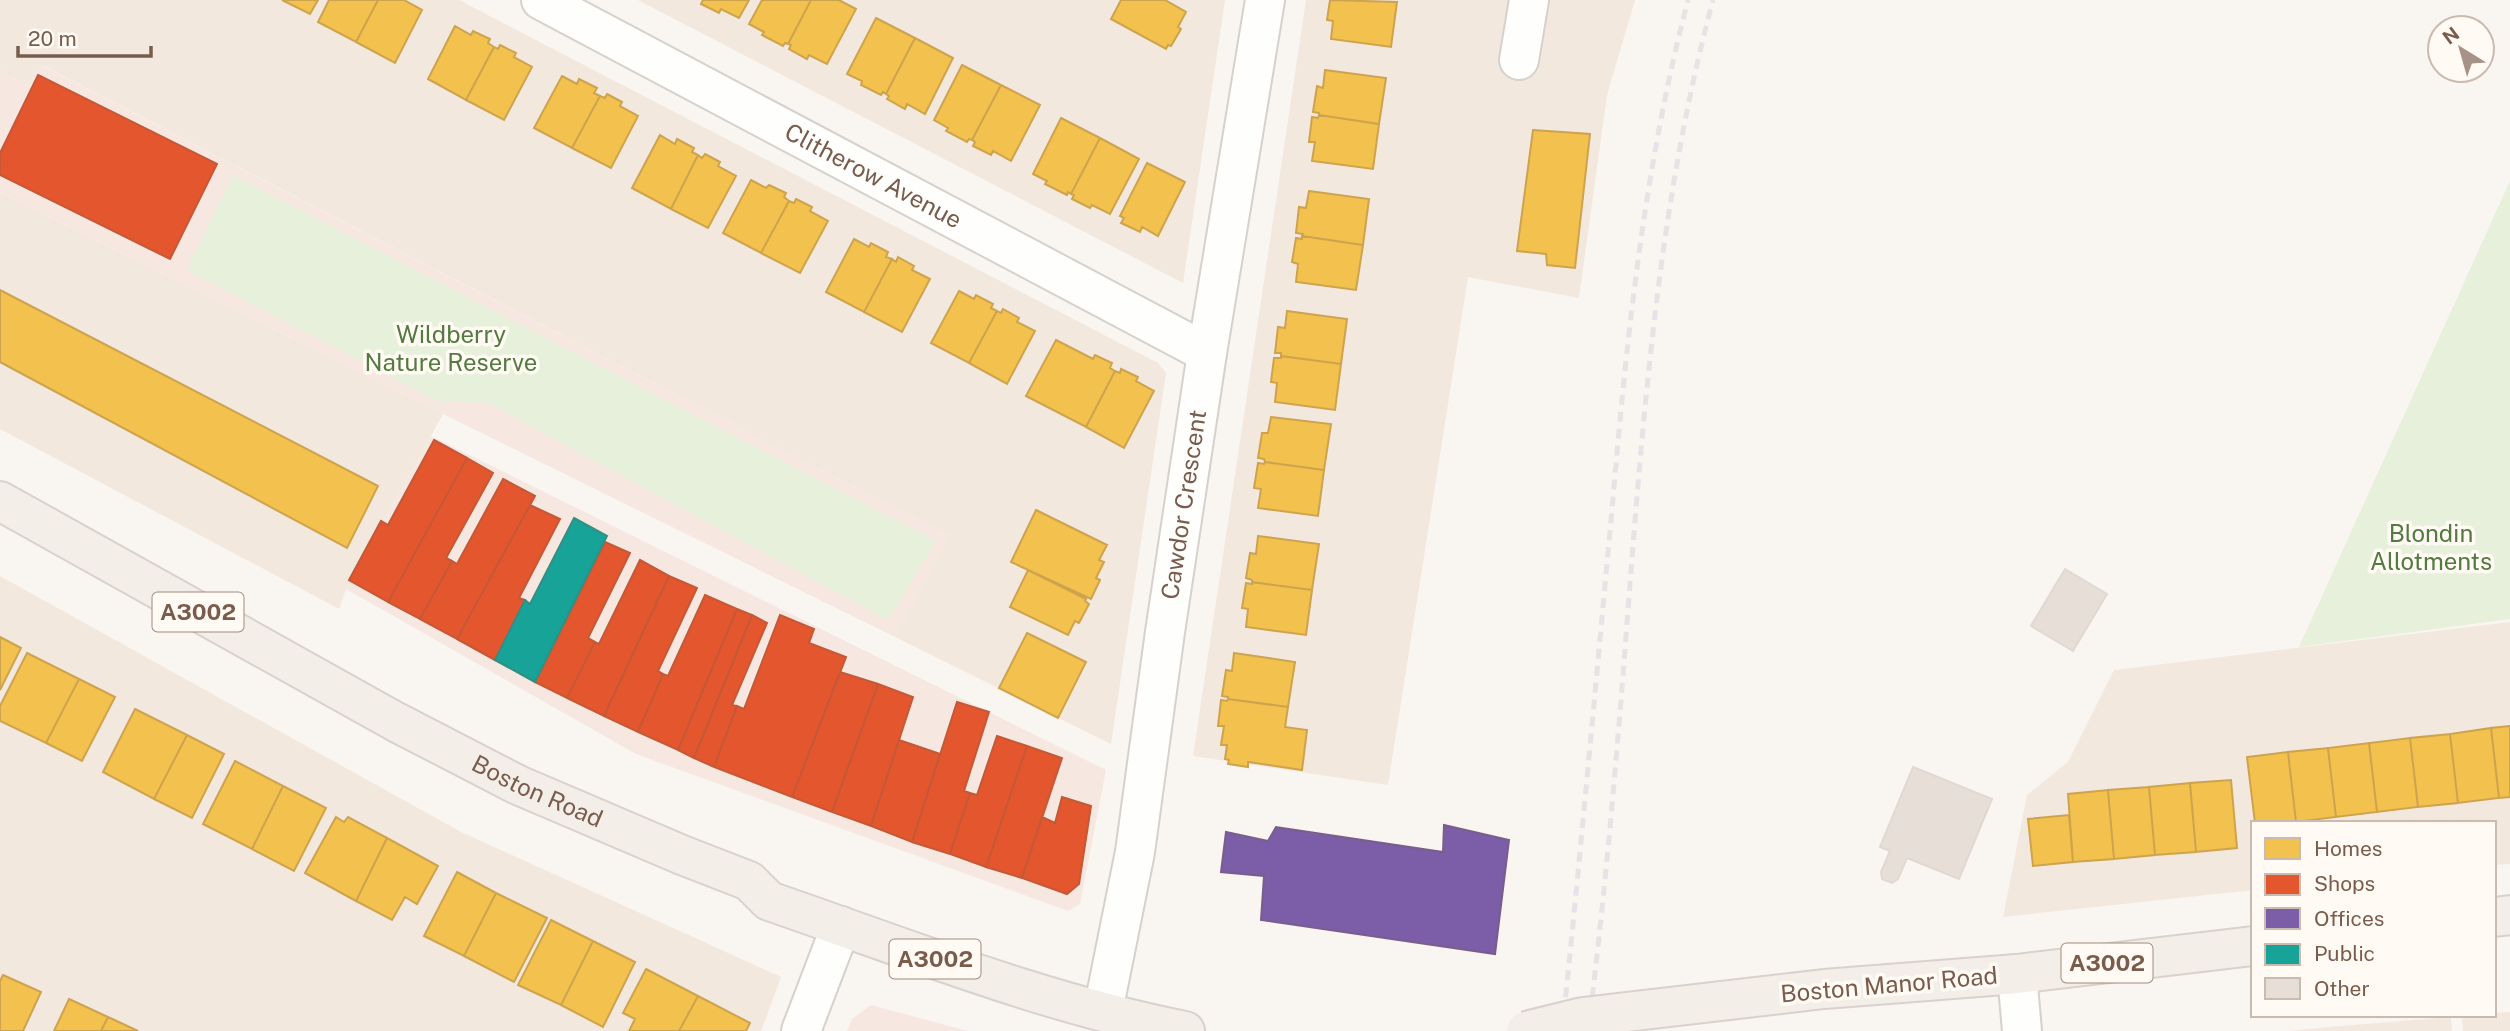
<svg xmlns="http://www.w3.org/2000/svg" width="2510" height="1031" viewBox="0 0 2510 1031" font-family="'Public Sans',sans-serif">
  <rect width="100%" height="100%" fill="#f9f5f0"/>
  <path fill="#f2e8de" d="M0,0H459L1158,363L1166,373L1111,744L895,637L949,536L42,65L28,86L0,71Z
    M638,0H1225L1183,283Z
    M1306,0H1635L1607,95L1579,298L1468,277L1388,785L1193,756Z
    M0,192L443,414L346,589L339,609L0,429Z
    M0,576L461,832L781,977L761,1031H0Z
    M2510,622V864L2494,865V823H2253V890L2003,917L2027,795L2068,762L2114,670Z
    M2510,1012V1031H2463L2462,1016L2494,1015V1013Z
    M2451,1017L2452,1031H2290L2329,1027Z"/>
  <path fill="#f6e8e1" d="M41,65L949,536L895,637L443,414L0,192V71L28,86Z
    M431,436L1106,770L1080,904L1068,911L636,754L346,589Z
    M871,1005L968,1031H847L852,1019Z"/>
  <path fill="#e7f0db" d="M233,175L936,541L888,620L488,403L437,401L187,270Z
    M2510,181V619L2299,647Z"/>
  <path fill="#f2c14e" stroke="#cea34e" stroke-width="2" d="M282,0H318L310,14Z
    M329,0H378L356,42L318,22Z
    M378,0H404L422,10L395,63L356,42Z
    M703,0H749L739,18L721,9L719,13L701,4Z
    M762,0H811L788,44L785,43L783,46L762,35L764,32L749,24Z
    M811,0H839L856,9L827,64L809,55L807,59L789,49L791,45L788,44Z
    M1121,0H1165L1186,12L1178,27L1181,29L1171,46L1168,45L1166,49L1111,19Z
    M1330,0L1397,2L1391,47L1331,39L1333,21L1327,20Z
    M876,18L915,38L886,94L883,92L881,95L861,85L862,81L847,74Z
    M455,26L471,35L473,31L490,39L488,43L494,47L466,100L428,79Z
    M915,38L953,58L925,114L907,104L905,109L887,99L889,96L886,94Z
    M500,45L516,53L514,57L532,67L504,120L466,100L494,47L498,49Z
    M962,65L1001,85L972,140L969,139L967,142L946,131L948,128L934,120Z
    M1325,70L1386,78L1379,124L1319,115V113L1313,112L1317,86L1323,88Z
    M562,76L577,84L579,79L597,88L594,93L600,96L572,148L534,128Z
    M1001,85L1040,105L1011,161L993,151L991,155L973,146L975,142L972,140Z
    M607,94L622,102L620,106L638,116L611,168L572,148L600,96L605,98Z
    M1319,115L1379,124L1373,169L1312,161L1315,142H1309L1312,117L1318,118Z
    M1061,118L1100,138L1071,194L1068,192L1067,195L1045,184L1047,181L1033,174Z
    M1533,130L1590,134L1575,268L1547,265L1546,254L1517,251Z
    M660,135L675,144L677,139L694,148L692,152L698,155L671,209L632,188Z
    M1100,138L1139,159L1110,214L1092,205L1090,208L1072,199L1074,195L1071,194Z
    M705,154L720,162L718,166L736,176L708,228L671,209L698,155L702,158Z
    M1147,163L1185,182L1158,236L1142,227L1140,232L1121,223L1124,218L1120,216Z
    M751,180L766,188L769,185L786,193L784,197L789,201L761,253L723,233Z
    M1309,191L1369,199L1363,245L1302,236L1303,234L1296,233L1299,207L1306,208Z
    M796,199L812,207L810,211L828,221L800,273L761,253L789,201L794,203Z
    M1302,236L1363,245L1356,290L1296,282L1298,264L1292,262L1296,238L1302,239Z
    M854,239L869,247L871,243L888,252L886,257L892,259L864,312L826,292Z
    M898,257L914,266L912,270L930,279L902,332L864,312L892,259L896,262Z
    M0,290L378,486L347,548L0,362Z
    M959,291L974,299L976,295L993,304L991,308L997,311L969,363L931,343Z
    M1003,309L1019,318L1017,322L1035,331L1007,384L969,363L997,311L1001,313Z
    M1287,311L1347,319L1341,364L1281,356V353H1275L1278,327L1285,328Z
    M1056,340L1093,359L1095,355L1112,363L1110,368L1115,371L1086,427L1026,396Z
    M1281,356L1341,364L1335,410L1275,402L1277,383L1271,382L1274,358H1281Z
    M1121,369L1138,377L1136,381L1154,391L1124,448L1086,427L1115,371L1120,373Z
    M1271,417L1331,424L1324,470L1265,462L1264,459L1258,458L1262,433H1268Z
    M1265,462L1324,470L1318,516L1258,508L1261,489L1254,488L1258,463L1264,464Z
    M1036,510L1107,545L1099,560L1104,562L1096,578L1100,580L1091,599L1011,562Z
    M1258,536L1319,544L1312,590L1252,582V580L1246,578L1250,553L1256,554Z
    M1028,570L1086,599L1085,601L1089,604L1079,623L1075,621L1068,635L1010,607Z
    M1252,582L1312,590L1306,635L1246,627L1248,609L1242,608L1246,583L1252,584Z
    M1027,633L1086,662L1058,718L999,688Z
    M0,637L21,648L0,690Z
    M27,653L79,679L46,743L0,721V706Z
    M1234,653L1295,662L1288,707L1228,699V697L1222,696L1226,670L1232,671Z
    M79,679L115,697L82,761L46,743Z
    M1228,699L1288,707L1285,727L1307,730L1302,770L1248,762V767L1228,764L1229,760L1225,759L1227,745H1221L1224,726H1218L1221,700L1227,701Z
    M135,709L187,735L154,799L103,772Z
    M2510,726V797L2499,798L2491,728Z
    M2491,728L2499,798L2458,803L2450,734Z
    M2450,734L2458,803L2418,807L2410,738Z
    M187,735L224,754L192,818L154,799Z
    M2410,738L2418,807L2377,812L2369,743Z
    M2369,743L2377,812L2336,817L2328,748Z
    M2328,748L2336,817L2296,822L2288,752Z
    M2288,752L2296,822L2255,823L2247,757Z
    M235,761L283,786L252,849L203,824Z
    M2231,780L2237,848L2196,852L2190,783Z
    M2190,783L2196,852L2155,855L2149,787Z
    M283,786L326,808L294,871L252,849Z
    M2149,787L2155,855L2114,859L2108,790Z
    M2108,790L2114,859L2073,862L2068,794Z
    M2069,815L2073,862L2033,866L2028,819Z
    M336,817L344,822L348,817L387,838L356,901L305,873Z
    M387,838L438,866L417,904L405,897L392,920L356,901Z
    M457,872L496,893L464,956L424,936Z
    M496,893L547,918L514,982L464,956Z
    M551,920L593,941L561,1005L518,985Z
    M593,941L635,962L603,1027L561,1005Z
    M646,969L698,996L679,1031H629L635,1019L623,1013Z
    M3,975L41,992L23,1031H0V981Z
    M698,996L750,1023L746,1031H679Z
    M69,999L108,1017L101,1031H54Z
    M108,1017L138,1031H101Z"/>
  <path fill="#e4572e" stroke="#c45837" stroke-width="2" d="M38,75L217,164L170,259L0,175V153Z
    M434,440L467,458L388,602L349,580L381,521L388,525Z
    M467,458L493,473L446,558L452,561L420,619L388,602Z
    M503,479L535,496L457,639L420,619L452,561L457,564Z
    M530,505L560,519L519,598L525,600L495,660L457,639Z
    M605,542L630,553L588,638L595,642L567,698L535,682Z
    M640,560L669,576L604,716L567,698L595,642L599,644Z
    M669,576L697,588L658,671L663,674L638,732L604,716Z
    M705,595L737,609L678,750L638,732L663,674L668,676Z
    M737,609L752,615L694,758L678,750Z
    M752,615L767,623L732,705L737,706L714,767L694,758Z
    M780,615L814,629L809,643L846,657L792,797L714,767L737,706L744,709Z
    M840,672L878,684L832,812L792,797Z
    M878,684L913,697L871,826L832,812Z
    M957,702L989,712L964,791L970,793L950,854L912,842Z
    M997,736L1027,746L986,867L950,854L970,793L977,795Z
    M899,740L940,754L912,842L871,826Z
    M1027,746L1062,758L1022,878L986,867Z
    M1062,797L1091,806L1079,884L1067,894L1022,878L1042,817L1055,823Z"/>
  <path fill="#7b5ea7" stroke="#7b5d8c" stroke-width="2" d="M1444,825L1509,840L1495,954L1261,920L1264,876L1221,872L1226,832L1268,841L1276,827L1443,852Z"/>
  <path fill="#17a398" stroke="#358e82" stroke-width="2" d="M574,518L607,536L535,682L495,660L525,600L530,604Z"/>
  <path fill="#e6ded7" stroke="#e2d8d2" stroke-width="2" d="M2065,569L2107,594L2073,651L2031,626Z
    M1913,767L1992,799L1959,879L1907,858L1898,879L1892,883L1882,879L1881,872L1890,851L1880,847Z"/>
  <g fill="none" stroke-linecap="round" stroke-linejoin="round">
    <g stroke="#d7d1cb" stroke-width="42">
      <g id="minor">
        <path id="s1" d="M541,0L1207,353"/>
        <path d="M1519,60L1529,0"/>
        <path d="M2017,974L2022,1031"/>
        <path id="s2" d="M1103,1011L1135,852L1165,632L1207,353L1265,0"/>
        <path d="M801,1031L841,926"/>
      </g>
    </g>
    <g stroke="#dad1cc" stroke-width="42">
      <g id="primary">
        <path id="s3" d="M0,501L396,722L518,785L682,855L749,881L769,901C906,948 1043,1003 1185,1031"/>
        <path d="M2494,917L2510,915"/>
        <path d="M1824,989L2017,974L2253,946"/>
      </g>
    </g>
    <use href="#minor" stroke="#fefefd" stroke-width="38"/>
    <use href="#primary" stroke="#f3eee8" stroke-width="38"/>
    <path stroke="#e6e3e7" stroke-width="5" stroke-dasharray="10 7" stroke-linecap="butt" d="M1562,1031C1580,861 1595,691 1611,521C1626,346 1643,171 1688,0
      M1588,1031C1608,873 1620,716 1632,558C1647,370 1664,182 1713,0"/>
    <g stroke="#dad1cc" stroke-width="42" stroke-linecap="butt">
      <path id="primary-bridge" d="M1526,1031L1583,1017L1824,989"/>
    </g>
    <use href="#primary-bridge" stroke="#f3eee8" stroke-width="38"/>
  </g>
  <g text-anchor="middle" stroke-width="7" stroke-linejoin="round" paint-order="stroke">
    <g fill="#fffaf3" stroke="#a28b7f" stroke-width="2">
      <rect x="152.5" y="592.5" width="91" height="39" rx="5"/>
      <rect x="889.5" y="939.5" width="91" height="39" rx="5"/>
      <rect x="2061.5" y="943.5" width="91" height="39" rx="5"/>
    </g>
    <g font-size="23" font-weight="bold" fill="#7a5c4d">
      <text x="198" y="620">A3002</text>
      <text x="935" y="967">A3002</text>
      <text x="2107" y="971">A3002</text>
    </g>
    <g font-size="24" fill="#7a5c4d" stroke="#fffaf3">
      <text dy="8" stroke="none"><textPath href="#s1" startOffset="376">Clitherow Avenue</textPath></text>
      <text dy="8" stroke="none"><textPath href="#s2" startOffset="513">Cawdor Crescent</textPath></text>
      <text dy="8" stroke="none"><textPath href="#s3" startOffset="611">Boston Road</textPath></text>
      <text transform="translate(1889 985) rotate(-5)" y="8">Boston Manor Road</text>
    </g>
    <g font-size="24" fill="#537a41" stroke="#fffaf3">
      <text x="451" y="343">Wildberry<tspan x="451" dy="28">Nature Reserve</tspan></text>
      <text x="2431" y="542">Blondin<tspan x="2431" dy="28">Allotments</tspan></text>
    </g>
  </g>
  <rect x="2251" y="821" width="245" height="196" fill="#fffaf3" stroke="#cabbb1" stroke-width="2"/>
  <rect x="2265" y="838" width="35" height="21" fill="#f2c14e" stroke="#cabbb1" stroke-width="2"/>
  <text x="2314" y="856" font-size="21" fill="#7a5c4d">Homes</text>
  <rect x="2265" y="874" width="35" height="21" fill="#e4572e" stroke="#cabbb1" stroke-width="2"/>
  <text x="2314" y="891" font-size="21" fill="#7a5c4d">Shops</text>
  <rect x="2265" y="908" width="35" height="21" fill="#7b5ea7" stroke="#cabbb1" stroke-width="2"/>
  <text x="2314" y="926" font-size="21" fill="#7a5c4d">Offices</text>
  <rect x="2265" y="944" width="35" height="21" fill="#17a398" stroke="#cabbb1" stroke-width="2"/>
  <text x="2314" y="961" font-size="21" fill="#7a5c4d">Public</text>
  <rect x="2265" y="978" width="35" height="21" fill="#e6ded7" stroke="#cabbb1" stroke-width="2"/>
  <text x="2314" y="996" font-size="21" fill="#7a5c4d">Other</text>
  <g transform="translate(2461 49) rotate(323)"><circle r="33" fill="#fffaf3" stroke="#cabbb1" stroke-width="2"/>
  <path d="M0-5L12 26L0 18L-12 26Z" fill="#a69286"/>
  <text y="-10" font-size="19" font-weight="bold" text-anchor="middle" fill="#7a5c4d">N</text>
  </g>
  <path d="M18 46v10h133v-10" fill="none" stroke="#7a5c4d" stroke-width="3.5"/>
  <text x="28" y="46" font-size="21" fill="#7a5c4d" stroke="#fffaf3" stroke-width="5" paint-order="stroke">20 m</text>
</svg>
